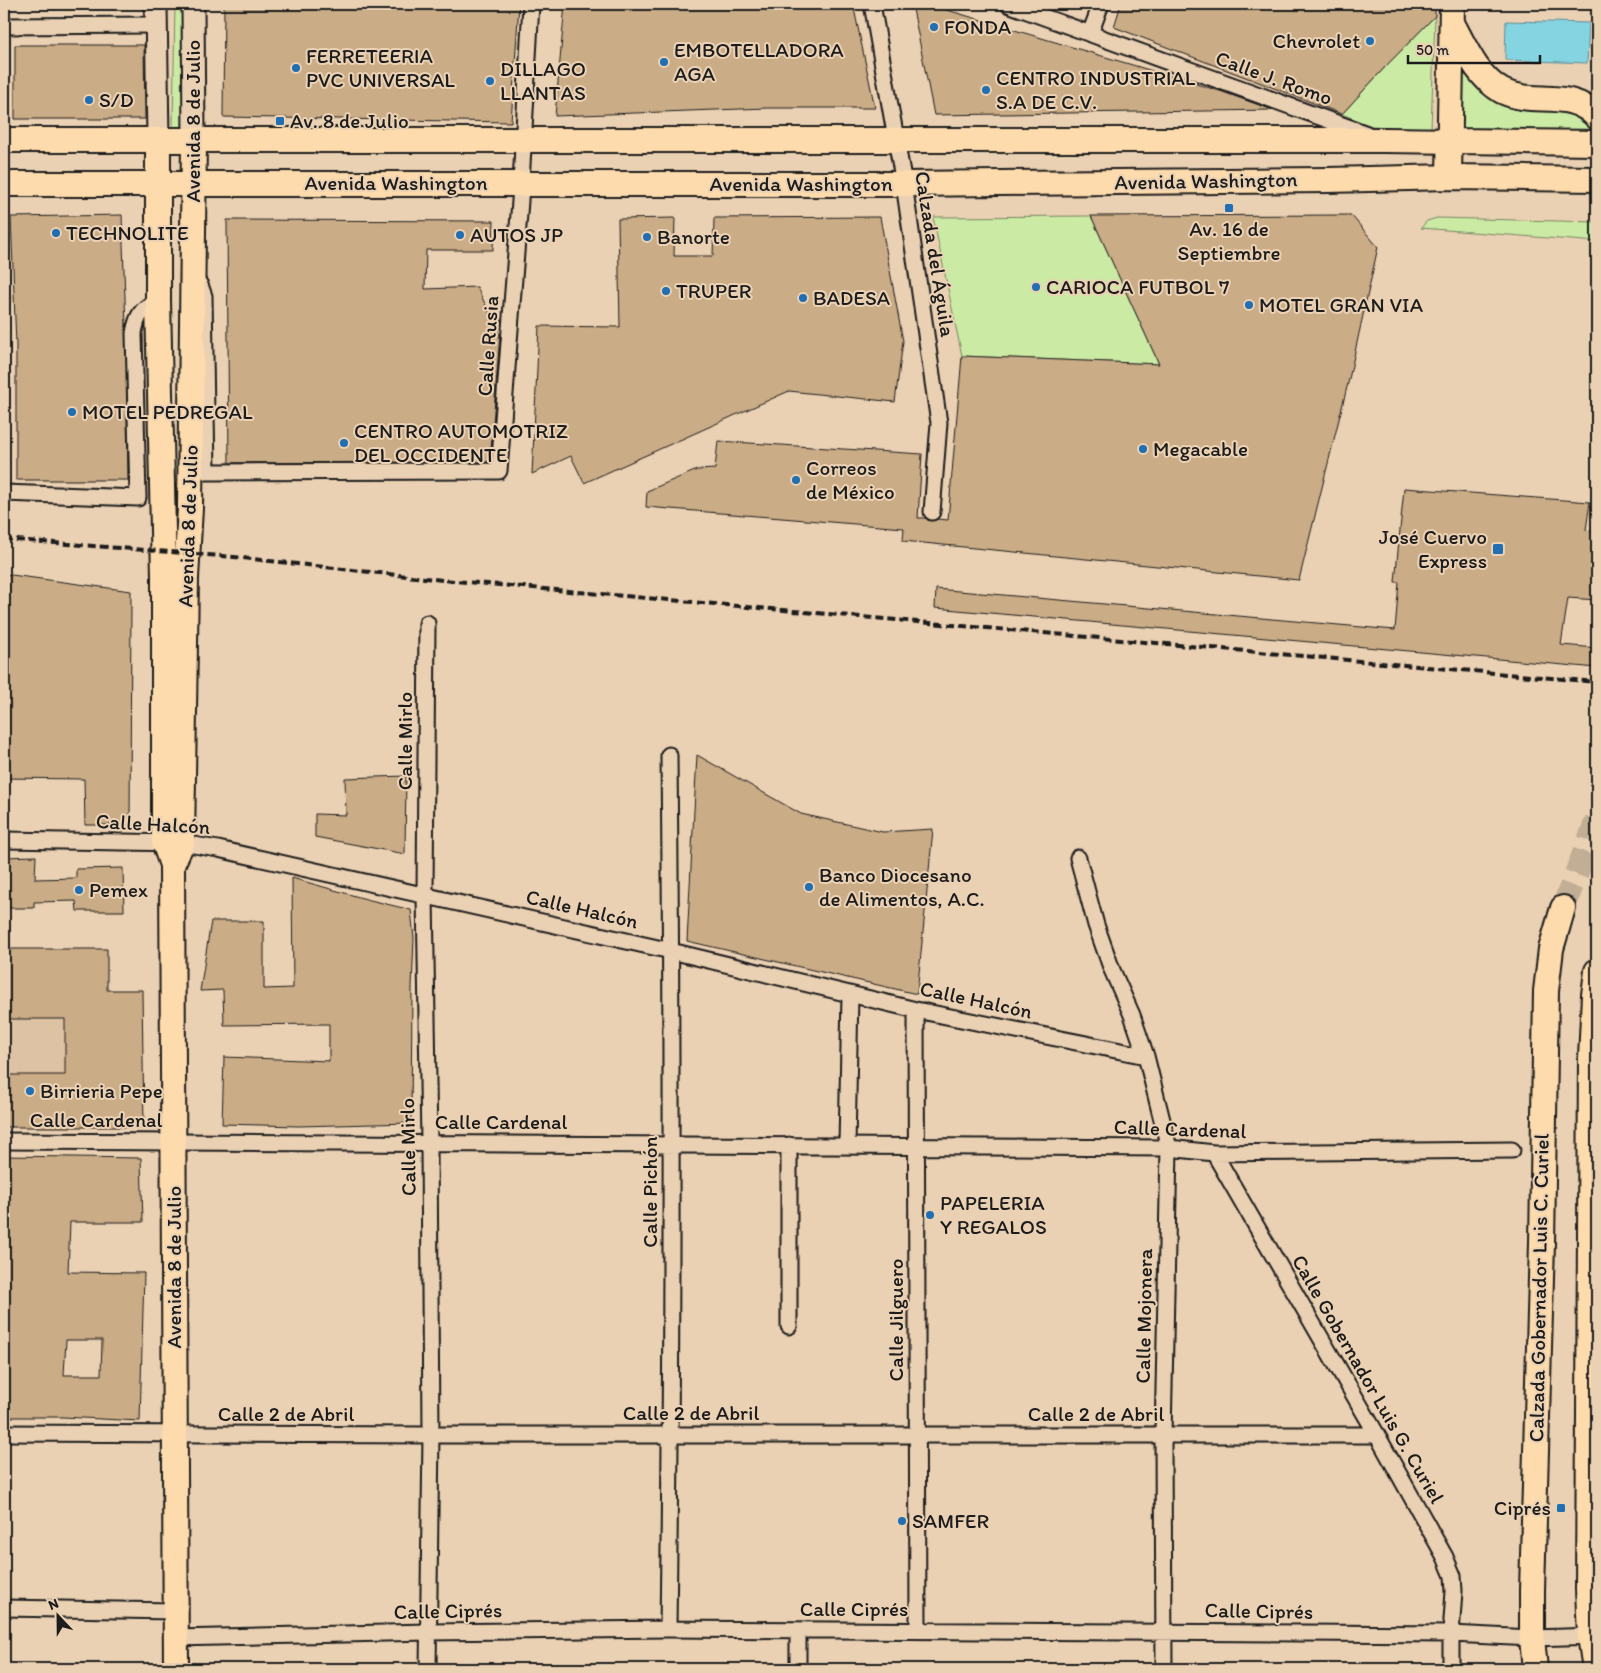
<svg xmlns="http://www.w3.org/2000/svg" width="1601" height="1673" viewBox="0 0 1601 1673" font-family="Itim,sans-serif">
  <rect width="100%" height="100%" fill="#ebd1b3"/>
  <filter id="ink" filterUnits="userSpaceOnUse"><feTurbulence type="fractalNoise" baseFrequency=".02" numOctaves="2"/><feDisplacementMap in="SourceGraphic" scale="10" xChannelSelector="R" yChannelSelector="G"/><feConvolveMatrix kernelMatrix="1 2 1 2 8 2 1 2 1" color-interpolation-filters="sRGB"/></filter>
  <g filter="url(#ink)">
    <path fill="#ddc3a3" d="M4,1019H65V1075H4Z"/>
    <path fill="#cbeba4" stroke="#748460" d="M175,4H188L192,128L173,127Z
      M1435,16L1431,129L1371,126L1342,114L1387,65Z
      M1461,70L1477,89L1499,104L1571,110L1586,120L1596,134H1461Z
      M1091,216L1159,364L962,356L933,217Z
      M1437,218L1597,222V242L1421,228L1427,221Z"/>
    <path fill="#85d4e2" stroke="#5b8a93" d="M1506,21L1589,23L1587,63L1505,60Z"/>
    <path fill="#caac86" stroke="#1c1c1c" fill-rule="evenodd" d="M224,4H519L511,122L223,117Z
      M565,4H853L875,108H768L555,116Z
      M912,4H927L1220,91L1273,110L934,115Z
      M1121,4H1435V16L1387,65L1342,114L1114,27Z
      M15,45H144L145,119H15Z
      M122,215L126,327L128,480H16V345L11,217Z
      M1351,215L1378,247L1349,379L1299,580L903,541L904,528L646,507L647,491L697,470L715,469L718,441L922,454L918,518H926L931,521L937,519L948,520L962,356L1159,364L1091,216Z
      M880,217L903,341L895,402L789,391L584,483L571,456L532,474L539,326L620,327L618,219L675,218L674,256H713L714,218Z
      M227,220L494,221L493,250H426L425,289L477,287L500,335L490,462L229,463Z
      M1404,488L1590,502L1586,530L1597,532V600L1568,598L1561,645L1597,648V668L935,608L936,589L1395,630L1399,582H1395Z
      M4,574L131,591L130,825H85L84,779L4,778Z
      M697,755L801,814L883,832L933,829L917,994L687,941Z
      M406,776L405,854L315,837V814L346,815L345,778Z
      M36,856L35,879L76,878V869L123,868L124,911H77L76,901L34,902V908H4V857Z
      M292,878L366,899L411,910L414,938L412,987L411,1123L299,1126L222,1124L224,1057L329,1061V1024L224,1025L223,990L200,991L211,921H264V989L293,988Z
      M4,949H107V990H142L144,1127H4V1075H65V1019H4Z
      M4,1156L141,1158L143,1222H70L68,1272L144,1273L140,1421L63,1417H4ZM66,1340H102L101,1375H64Z"/>
    <g fill="none" stroke-linecap="round" stroke-linejoin="round">
      <path stroke="#c2ad95" stroke-width="24" stroke-dasharray="24 12" stroke-linecap="butt" d="M1563,908L1597,820"/>
      <g stroke="#1c1c1c" stroke-width="19">
        <path id="street" d="M872,4L904,184L939,423L932,512
          M1008,4L1367,134
          M4,26L156,25
          M1090,34L1101,4
          M196,281L200,285L204,296L207,472L499,471L520,201L531,4
          M4,493L138,498L134,333C137,316 141,308 158,301
          M427,623L425,895L429,1143L431,1435L428,1669
          M4,840L182,843L218,849L671,951L916,1010L1146,1056
          M1078,858L1096,925L1112,970L1132,1015L1146,1056L1169,1148L1163,1436L1164,1669
          M916,1010L918,1631
          M4,1141L1169,1148L1214,1153L1512,1150
          M789,1145V1326
          M847,1146L850,994
          M1214,1153L1377,1435L1445,1557L1453,1576L1454,1591L1451,1634V1669
          M4,1433L431,1435H1377
          M4,1608L174,1611
          M668,1629C672,1338 672,1047 669,755
          M175,1638L428,1632L668,1629L1451,1634L1532,1638L1597,1636
          M798,1669V1631"/>
      </g>
      <g stroke="#1c1c1c" stroke-width="25">
        <path id="secondary" d="M156,4L158,140
          M193,4L194,141"/>
      </g>
      <g stroke="#1c1c1c" stroke-width="28">
        <path id="primary" d="M1452,23C1465,47 1477,77 1502,91C1534,107 1569,87 1597,117
          M4,140H1385L1597,143
          M158,140V301L164,576V842L172,865L176,1669
          M1449,177L1452,4
          M4,184H904L1329,180L1449,177L1597,179
          M172,865L182,843L186,578L190,508L194,141
          M1535,1669L1532,1638V1590L1542,1243L1546,991L1551,949L1563,908
          M1595,1669L1590,1636L1588,1589L1591,1058L1594,995L1597,971"/>
      </g>
      <use href="#street" stroke="#ebd1b3" stroke-width="15"/>
      <use href="#secondary" stroke="#ebd1b3" stroke-width="21"/>
      <use href="#primary" stroke="#fedbac" stroke-width="24"/>
      <path stroke="#1c1c1c" stroke-width="4" stroke-dasharray="8 4" stroke-linecap="butt" d="M4,539L234,557L443,580L1597,682"/>
    </g>
  </g>
  <g fill="#1f6fb2" stroke="#ebd1b3" stroke-width="2">
    <circle cx="934" cy="27" r="5"/>
    <circle cx="1370" cy="41" r="5"/>
    <circle cx="664" cy="62" r="5"/>
    <circle cx="296" cy="68" r="5"/>
    <circle cx="490" cy="81" r="5"/>
    <circle cx="986" cy="90" r="5"/>
    <circle cx="89" cy="100" r="5"/>
    <rect x="275" y="116" width="10" height="10" rx="2.5"/>
    <rect x="1224" y="203" width="10" height="10" rx="2.5"/>
    <circle cx="56" cy="233" r="5"/>
    <circle cx="460" cy="235" r="5"/>
    <circle cx="647" cy="237" r="5"/>
    <circle cx="1036" cy="287" r="5"/>
    <circle cx="666" cy="291" r="5"/>
    <circle cx="803" cy="298" r="5"/>
    <circle cx="1249" cy="305" r="5"/>
    <circle cx="72" cy="412" r="5"/>
    <circle cx="344" cy="443" r="5"/>
    <circle cx="1143" cy="449" r="5"/>
    <circle cx="796" cy="480" r="5"/>
    <rect x="1492" y="543" width="12" height="12" rx="2.5"/>
    <circle cx="809" cy="887" r="5"/>
    <circle cx="79" cy="890" r="5"/>
    <circle cx="30" cy="1091" r="5"/>
    <circle cx="930" cy="1215" r="5"/>
    <rect x="1556" y="1503" width="10" height="10" rx="2.5"/>
    <circle cx="902" cy="1521" r="5"/>
  </g>
  <g text-anchor="middle" stroke-width="4" stroke-linejoin="round" paint-order="stroke">
    <g font-size="21" fill="#1c1c1c" stroke="#ebd1b3" text-anchor="start">
      <text x="944" y="34">FONDA</text>
      <text x="1360" y="48" text-anchor="end">Chevrolet</text>
      <text x="674" y="57">EMBOTELLADORA<tspan x="674" dy="24">AGA</tspan></text>
      <text x="306" y="63">FERRETEERIA<tspan x="306" dy="24">PVC UNIVERSAL</tspan></text>
      <text x="500" y="76">DILLAGO<tspan x="500" dy="24">LLANTAS</tspan></text>
      <text x="996" y="85">CENTRO INDUSTRIAL<tspan x="996" dy="24">S.A DE C.V.</tspan></text>
      <text x="99" y="107">S/D</text>
      <text x="290" y="128">Av. 8 de Julio</text>
      <text x="1229" y="236" text-anchor="middle">Av. 16 de<tspan x="1229" dy="24">Septiembre</tspan></text>
      <text x="66" y="240">TECHNOLITE</text>
      <text x="470" y="242">AUTOS JP</text>
      <text x="657" y="244">Banorte</text>
      <text x="1046" y="294">CARIOCA FUTBOL 7</text>
      <text x="676" y="298">TRUPER</text>
      <text x="813" y="305">BADESA</text>
      <text x="1259" y="312">MOTEL GRAN VIA</text>
      <text x="82" y="419">MOTEL PEDREGAL</text>
      <text x="354" y="438">CENTRO AUTOMOTRIZ<tspan x="354" dy="24">DEL OCCIDENTE</tspan></text>
      <text x="1153" y="456">Megacable</text>
      <text x="806" y="475">Correos<tspan x="806" dy="24">de México</tspan></text>
      <text x="1487" y="544" text-anchor="end">José Cuervo<tspan x="1487" dy="24">Express</tspan></text>
      <text x="819" y="882">Banco Diocesano<tspan x="819" dy="24">de Alimentos, A.C.</tspan></text>
      <text x="89" y="897">Pemex</text>
      <text x="40" y="1098">Birrieria Pepe</text>
      <text x="940" y="1210">PAPELERIA<tspan x="940" dy="24">Y REGALOS</tspan></text>
      <text x="1551" y="1515" text-anchor="end">Ciprés</text>
      <text x="912" y="1528">SAMFER</text>
    </g>
    <g font-size="21" fill="#1c1c1c" stroke="#ebd1b3">
      <text transform="translate(1274 78) rotate(20)" y="7">Calle J. Romo</text>
      <text transform="translate(193 121) rotate(-90)" y="7">Avenida 8 de Julio</text>
      <text transform="translate(1206 181) rotate(-1)" y="7">Avenida Washington</text>
      <text x="396" y="190">Avenida Washington</text>
      <text x="801" y="191">Avenida Washington</text>
      <text transform="translate(935 254) rotate(81)" y="7">Calzada del Águila</text>
      <text transform="translate(488 346) rotate(-86)" y="7">Calle Rusia</text>
      <text transform="translate(188 526) rotate(-88)" y="7">Avenida 8 de Julio</text>
      <text transform="translate(405 741) rotate(-90)" y="7">Calle Mirlo</text>
      <text transform="translate(153 824) rotate(3)" y="7">Calle Halcón</text>
      <text transform="translate(582 909) rotate(13)" y="7">Calle Halcón</text>
      <text transform="translate(976 1000) rotate(12)" y="7">Calle Halcón</text>
      <text x="96" y="1127">Calle Cardenal</text>
      <text x="501" y="1129">Calle Cardenal</text>
      <text transform="translate(1180 1129) rotate(2)" y="7">Calle Cardenal</text>
      <text transform="translate(408 1147) rotate(-91)" y="7">Calle Mirlo</text>
      <text transform="translate(650 1192) rotate(-90)" y="7">Calle Pichón</text>
      <text transform="translate(174 1267) rotate(-90)" y="7">Avenida 8 de Julio</text>
      <text transform="translate(1539 1288) rotate(-89)" y="7">Calzada Gobernador Luis C. Curiel</text>
      <text transform="translate(1144 1316) rotate(-89)" y="7">Calle Mojonera</text>
      <text transform="translate(896 1320) rotate(-90)" y="7">Calle Jilguero</text>
      <text transform="translate(1368 1379) rotate(60)" y="7">Calle Gobernador Luis G. Curiel</text>
      <text x="691" y="1420">Calle 2 de Abril</text>
      <text x="286" y="1421">Calle 2 de Abril</text>
      <text x="1096" y="1421">Calle 2 de Abril</text>
      <text x="854" y="1616">Calle Ciprés</text>
      <text transform="translate(448 1611) rotate(-1)" y="7">Calle Ciprés</text>
      <text transform="translate(1259 1611) rotate(1)" y="7">Calle Ciprés</text>
    </g>
  </g>
  <rect width="1601" height="1673" fill="none" stroke="#ebd1b3" stroke-width="20"/>
  <rect x="10" y="10" width="1581" height="1653" fill="none" stroke="#1c1c1c" stroke-width="2" filter="url(#ink)"/>
  <g transform="translate(58 1616) rotate(338)" stroke="#ebd1b3" stroke-width="4" paint-order="stroke">
  <path d="M0-4L9 19L0 12L-9 19Z" fill="#1c1c1c"/>
  <text y="-8" font-size="14" font-weight="bold" text-anchor="middle" fill="#1c1c1c">N</text>
  </g>
  <path d="M1408 55v8h132v-8" fill="none" stroke="#1c1c1c" stroke-width="2.5"/>
  <text x="1416" y="55" font-size="15" fill="#1c1c1c" stroke="#ebd1b3" stroke-width="4" paint-order="stroke">50 m</text>
</svg>
